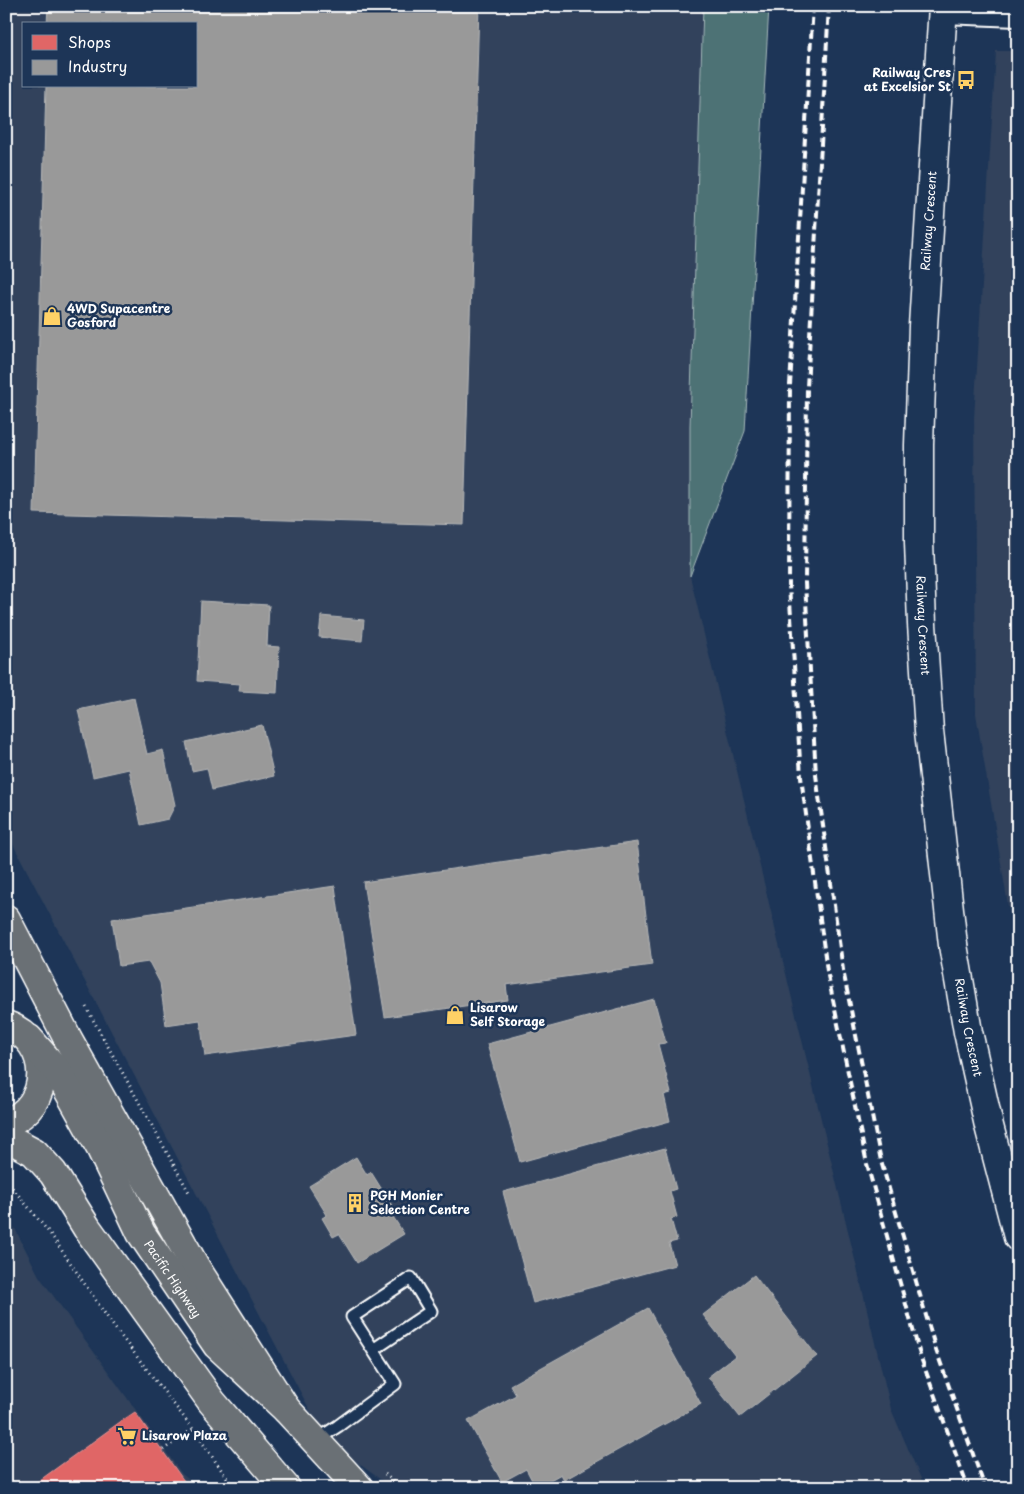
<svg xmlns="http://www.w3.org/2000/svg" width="1024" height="1494" viewBox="0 0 1024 1494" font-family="'Playpen Sans',sans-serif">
  <rect width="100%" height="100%" fill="#1d3557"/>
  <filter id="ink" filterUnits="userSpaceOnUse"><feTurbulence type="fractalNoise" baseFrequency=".02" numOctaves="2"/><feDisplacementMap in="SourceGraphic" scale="10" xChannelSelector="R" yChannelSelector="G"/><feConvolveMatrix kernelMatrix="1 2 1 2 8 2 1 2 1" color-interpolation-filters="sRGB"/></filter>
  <g filter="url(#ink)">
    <path fill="#30425c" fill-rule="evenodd" d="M6,6H703L690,426V576L891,1409L925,1488H392L325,1439L6,831ZM24,24H196V86H24Z
      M996,51H1018V965L976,714L974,418Z
      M6,1211L39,1276L182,1474L199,1488H6Z"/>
    <path fill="#4d7274" stroke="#a6b8ba" d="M703,6H769L745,431L690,576V426Z"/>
    <path fill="#e06666" stroke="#e99494" d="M135,1412L189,1488H29L120,1422Z"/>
    <path fill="#999" stroke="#b8b8b8" d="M48,6H479L464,525L34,513L46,86H196V24H47Z
      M201,601L269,605L267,646L279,647L277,693L239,691L240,684L197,681Z
      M321,616L364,620L362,641L319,637Z
      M134,698L147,754L163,750L175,805L168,819L141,825L129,769L93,777L78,710Z
      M262,725L274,776L212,790L207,768L192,771L186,742Z
      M637,842L652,965L506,985L508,1000L385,1017L363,882Z
      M335,886L356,1035L205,1056L200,1020L166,1025L160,983L149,962L119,966L112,919Z
      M654,999L666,1043L658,1044L671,1093L664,1095L670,1121L520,1162L487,1044Z
      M665,1148L676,1189L670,1191L677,1217L671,1219L677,1241L669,1243L675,1265L533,1303L503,1192Z
      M356,1157L367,1175L371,1172L396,1212L392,1215L404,1234L357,1263L339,1234L333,1237L322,1218L327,1215L309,1186Z
      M754,1275L817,1356L740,1417L708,1377L735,1356L703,1315Z
      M648,1308L701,1404L564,1480L561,1474L536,1488L526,1469L502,1482L468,1421L516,1395L510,1385Z"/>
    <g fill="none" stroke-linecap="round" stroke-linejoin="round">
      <g stroke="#fff" stroke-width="15">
        <path id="service" d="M315,1441L338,1426L395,1384L352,1317L411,1278L431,1311L373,1350"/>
      </g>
      <g stroke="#fff" stroke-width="28">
        <path id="minor" d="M943,11L1018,14"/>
      </g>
      <g stroke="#fff" stroke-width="31">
        <g id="secondary">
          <path id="s1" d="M943,6L923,326L919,445V542L922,624L929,731L953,945L968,1032L989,1126L1018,1237"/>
        </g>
      </g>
      <g stroke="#fff" stroke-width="31">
        <g id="primary">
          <path d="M6,919L68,1039L196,1268L286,1409"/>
          <path d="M6,1025C53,1041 53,1107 6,1123"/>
          <path id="s2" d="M29,1039L58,1072L101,1149L141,1233L217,1345L286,1409L359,1488"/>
          <path d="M6,1137L34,1152L53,1173L87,1228L212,1402L286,1488"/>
        </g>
      </g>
      <path stroke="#fff" stroke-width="3" stroke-dasharray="1 4" stroke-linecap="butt" d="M86,1007L190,1194
        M6,1180L52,1236L114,1327L193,1429L234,1488
        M163,1450L193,1429
        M385,1474L399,1488"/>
      <use href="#service" stroke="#1d3557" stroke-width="11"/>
      <use href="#minor" stroke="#1d3557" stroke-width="24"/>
      <use href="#secondary" stroke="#1d3557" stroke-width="28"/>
      <use href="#primary" stroke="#6a7074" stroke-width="28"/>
      <path stroke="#fff" stroke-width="4" stroke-dasharray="8 4" stroke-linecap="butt" d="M813,6L790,385L789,585L801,777L827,971L867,1164L920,1355L968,1488
        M829,6L807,387L805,583L816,775L843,970L881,1161L936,1350L985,1488"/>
    </g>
  </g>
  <defs>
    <g id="bus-bare" transform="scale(1.5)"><path d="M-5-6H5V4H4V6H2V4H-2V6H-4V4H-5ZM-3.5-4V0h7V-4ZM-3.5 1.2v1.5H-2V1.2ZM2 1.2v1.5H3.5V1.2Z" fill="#ffd166" stroke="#1d3557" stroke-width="2.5" paint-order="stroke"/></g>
    <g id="shop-bare" transform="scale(1.5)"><path d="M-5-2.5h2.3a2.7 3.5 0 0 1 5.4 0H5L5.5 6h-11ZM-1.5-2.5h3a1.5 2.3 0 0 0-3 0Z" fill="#ffd166" stroke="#1d3557" stroke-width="2.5" paint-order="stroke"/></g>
    <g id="building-bare" transform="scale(1.5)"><path d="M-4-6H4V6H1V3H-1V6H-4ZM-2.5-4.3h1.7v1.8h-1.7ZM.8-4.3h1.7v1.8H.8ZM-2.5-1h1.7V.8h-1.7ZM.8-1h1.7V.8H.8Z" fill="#ffd166" stroke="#1d3557" stroke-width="2.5" paint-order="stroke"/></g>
    <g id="supermarket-bare" transform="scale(1.5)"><path d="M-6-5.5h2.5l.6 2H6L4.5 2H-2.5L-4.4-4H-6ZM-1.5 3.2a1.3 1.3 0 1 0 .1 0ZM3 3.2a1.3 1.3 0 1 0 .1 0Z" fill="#ffd166" stroke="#1d3557" stroke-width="2.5" paint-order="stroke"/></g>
  </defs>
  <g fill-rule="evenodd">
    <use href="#bus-bare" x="966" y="80"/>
    <use href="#shop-bare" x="52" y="316"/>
    <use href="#shop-bare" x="455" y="1015"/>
    <use href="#building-bare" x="355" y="1203"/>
    <use href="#supermarket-bare" x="127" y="1436"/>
  </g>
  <g text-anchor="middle" stroke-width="5" stroke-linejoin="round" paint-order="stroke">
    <g font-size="12" font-weight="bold" fill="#fff" stroke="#1d3557" text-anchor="start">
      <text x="951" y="77" text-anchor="end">Railway Cres<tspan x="951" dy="14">at Excelsior St</tspan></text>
      <text x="67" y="313">4WD Supacentre<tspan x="67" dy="14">Gosford</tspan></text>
      <text x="470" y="1012">Lisarow<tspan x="470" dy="14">Self Storage</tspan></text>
      <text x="370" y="1200">PGH Monier<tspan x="370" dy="14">Selection Centre</tspan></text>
      <text x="142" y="1440">Lisarow Plaza</text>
    </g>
    <g font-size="12" fill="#fff" stroke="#1d3557">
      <text transform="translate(929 221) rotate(-86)" y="4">Railway Crescent</text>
      <text dy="4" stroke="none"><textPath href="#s1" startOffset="620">Railway Crescent</textPath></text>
      <text dy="4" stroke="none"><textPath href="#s1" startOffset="1025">Railway Crescent</textPath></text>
      <text dy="4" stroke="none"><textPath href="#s2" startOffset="281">Pacific Highway</textPath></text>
    </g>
  </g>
  <rect width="1024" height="1494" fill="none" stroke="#1d3557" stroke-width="25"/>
  <rect x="12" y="12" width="999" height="1469" fill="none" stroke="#fff" stroke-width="2" filter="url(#ink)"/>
  <rect x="22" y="22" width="175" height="65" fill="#1d3557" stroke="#77869a"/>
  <rect x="32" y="35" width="25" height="15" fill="#e06666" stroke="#77869a"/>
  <text x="68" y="48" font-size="15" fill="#ffffff">Shops</text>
  <rect x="32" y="60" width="25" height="15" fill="#999999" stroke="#77869a"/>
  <text x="68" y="72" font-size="15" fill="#ffffff">Industry</text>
</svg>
